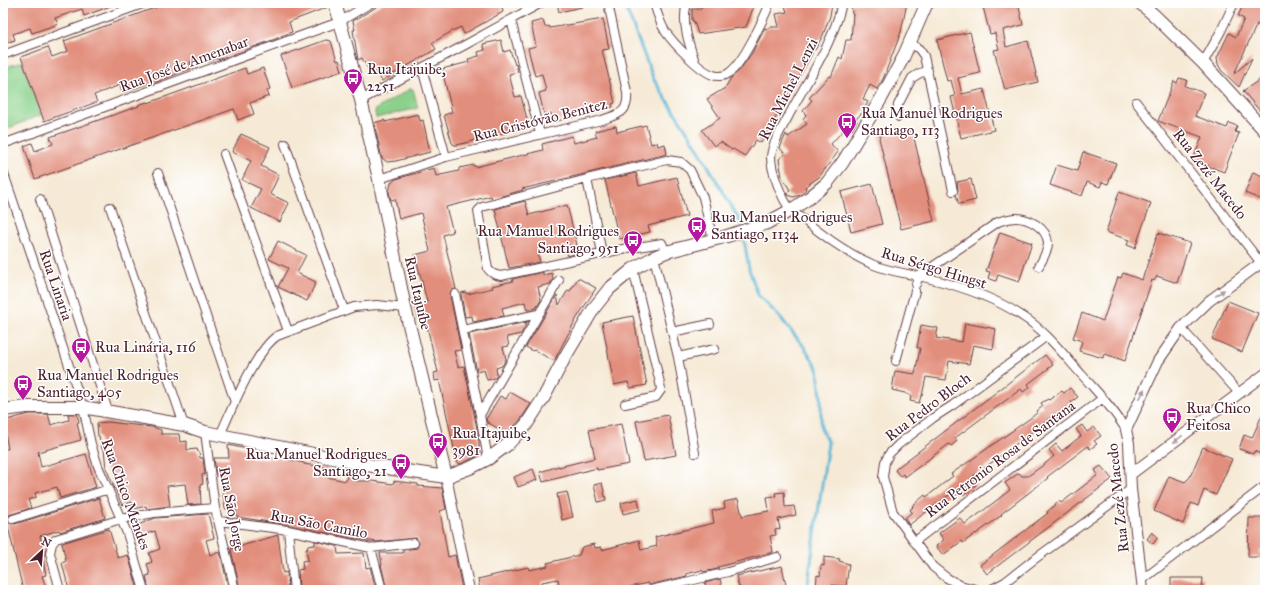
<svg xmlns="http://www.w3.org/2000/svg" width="1268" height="593" viewBox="0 0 1268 593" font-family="'IM FELL Great Primer',serif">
  <rect width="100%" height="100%" fill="#fff"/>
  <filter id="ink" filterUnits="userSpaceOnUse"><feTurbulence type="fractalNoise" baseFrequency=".025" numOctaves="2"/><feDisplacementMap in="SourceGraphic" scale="8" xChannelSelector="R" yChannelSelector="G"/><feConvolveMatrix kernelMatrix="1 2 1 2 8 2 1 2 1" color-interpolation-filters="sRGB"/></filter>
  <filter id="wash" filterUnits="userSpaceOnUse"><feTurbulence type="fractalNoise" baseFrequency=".012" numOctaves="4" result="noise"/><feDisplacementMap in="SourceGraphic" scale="16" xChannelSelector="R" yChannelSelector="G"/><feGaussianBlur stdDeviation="0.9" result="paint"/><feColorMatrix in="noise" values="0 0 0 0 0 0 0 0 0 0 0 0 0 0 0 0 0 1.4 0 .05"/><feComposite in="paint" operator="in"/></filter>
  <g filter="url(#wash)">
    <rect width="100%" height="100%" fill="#f6ead6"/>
    <path fill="#8bd18b" stroke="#6a785b" d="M22,62L41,115L9,128H3V68Z
      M410,89H413L418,108L376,118L375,112L376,109Z"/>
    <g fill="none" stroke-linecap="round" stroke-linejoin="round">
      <path stroke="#57b6d5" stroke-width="3" d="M624,3L654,80L696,145L741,223L742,229
        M743,234L749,269L758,295L780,317L805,348L818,369L821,397V428L828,443L807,590"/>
    </g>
    <g id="blocks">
      <path fill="#e28e7c" d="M3,3H116V4L84,16L82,9L55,18L58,24L32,33L30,28L13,34L15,40L3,44Z
        M168,3H328V7L289,22L292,32L278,37V38L218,60V58L208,62L206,56L190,62L192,68L149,85V83L122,93L120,85L94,95L97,102L44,121L21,57L48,47L52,57L68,51L64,41Z
        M383,3H501L503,12L464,34L461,27L454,30L432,43L436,49L382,81L377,73L372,76L362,58L358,60L353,30H355L353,21Z
        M557,3H582V7L559,12Z
        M702,3H755L746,27L698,34L694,21H692V9H701Z
        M784,3H832L830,16L823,35L815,50L812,49V54L761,143L756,140L745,156L733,149L732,150L721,142L714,146L702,130L720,118L707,99L725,88L731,78L740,70L752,53L765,28L769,29V27H779L776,14L787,12Z
        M851,3H907L901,32L883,79L877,89L870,85L863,99L868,102L863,112L855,120L857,121L852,130L847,126L831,144L838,152L819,177L805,187L806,189L801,195L793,197L788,195L787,192L790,190L782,177L779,159L785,154L780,148L786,134L788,137L807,124L803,119L806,115L803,111L812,100L809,98L829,76L831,77L839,57L842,59L846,40H851L853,14H852Z
        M982,3H1018L1023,25L1003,30L1006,47L1028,41L1038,82L1005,90L994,50L999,49L995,33L990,34Z
        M1244,3H1265V28L1257,24L1234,74L1252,58L1239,87L1221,70L1218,64L1217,58L1229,33L1236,37L1244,19L1238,16Z
        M603,19L609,49L602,50L615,103L612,104L613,107L553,122L551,113L544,114L539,93L546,91L542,74L535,76L528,48L536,46L531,23L543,20L545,27L549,26L550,28Z
        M970,32L980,73L958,78L962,94L984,89L994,130L961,138L951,97L955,96L951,80L947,81L937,40Z
        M326,40L331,41L337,61L339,60L342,71L292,88L281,56Z
        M501,40L504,52L510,50L515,65L516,64L518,72L509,74L515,97L521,96L527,119L526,125L521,129L457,145H454L452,143L444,115L452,112L442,69L469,62L468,59L479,56L478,52L485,50L483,44Z
        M245,68L247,74L263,68L270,89L267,91L269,96L250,103L254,114L238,120L234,109L35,179L24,146L32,143L35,151L53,144L50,137L139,106L138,105L147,102L148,103Z
        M1265,76V117L1243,91Z
        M1179,78L1187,80L1185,86L1204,93L1195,116L1227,128L1229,123L1237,126L1235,132L1239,133L1224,172L1193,160L1202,137L1158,121L1174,81L1177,83Z
        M418,114L420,121L423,120L430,152L396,161L387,162L382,158L374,123L384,120L385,122Z
        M646,125L651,144L657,142L658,146L665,144L667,154L522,189L523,190L492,199L491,196L446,207L453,232L443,235L456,289L451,290L450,295L461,350L454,351L458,367L464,366L478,433L480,455L460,464L457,462L439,380L435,381L434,373L438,372L425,318L419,320L415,305L427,302L415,255L430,251L421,213L399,219L395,199L391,200L389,192L391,183L396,179L434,168L436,176L459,171V168L474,165L475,167L543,150L542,144L572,136L574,143L597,137L595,131L603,129L616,126L617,132Z
        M912,130L934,221L901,229L879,138L880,137V134L889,132L890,135Z
        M241,134L270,147L261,166L279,175L270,194L289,203L280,222L251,208L261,189L242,180L251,161L232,152Z
        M1083,152L1116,163L1108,184L1102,182L1100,187L1087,182L1082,196L1050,185L1057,165L1077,171Z
        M1253,172L1265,177V201L1245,193Z
        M636,173L639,186L677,177L687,216L648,226L650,232L619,239L605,180Z
        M971,179L976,200L959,204L956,195L958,190L957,182Z
        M872,184L882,224L851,232L841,192Z
        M1119,192L1151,203L1135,248L1127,245L1129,240L1106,232Z
        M525,201L529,215L567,205L577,245H575L577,253L568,256L566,247L538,254L540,262L509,268L495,209Z
        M1000,232L1032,243L1019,282L998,275L996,281L988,278L990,272L986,271Z
        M1158,233L1190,243L1177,283L1157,276L1154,281L1152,280L1125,361L1105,354H1104L1103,358L1079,351L1082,341L1073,338L1082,313L1103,321L1118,277L1121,278L1123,273L1142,280Z
        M278,241L306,255L297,273L316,282L307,301L278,287L288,268L269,259Z
        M543,272V275L552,273L553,279L550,284L538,287L541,300L536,308L527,310L525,302L502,308L504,316L473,322L472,316L465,317L461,293L466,292L467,294L493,288L492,286L513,281L512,279Z
        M578,278L596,288L575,321L554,361L534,350L533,351L526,347L557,295L559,305L568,290L570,291Z
        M1228,301L1258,313L1242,352L1212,339Z
        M633,316L647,385L630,388L628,382L614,385L602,322Z
        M527,322L521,334L507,337L509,346L503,347L506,359L502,366L496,368L497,375L495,378L487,380L484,370L477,372L469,334Z
        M965,323L996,329L993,349L973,345L969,364L949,361L946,380L926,377L922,396H921L919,403L910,401L911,396L905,393L892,390L895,371L915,374L920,348H917L921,325L938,328L936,338L962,342Z
        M1045,355L1053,365L1028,384L1030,387L1023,392L1021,389L955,438L957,441L951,446L949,444L905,477L903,474L900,476L895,470L898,467Z
        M1070,388L1078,397L1071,402L1073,405L1056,419L1055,418L1053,419L1052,417L971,478L976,485L963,495L958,488L909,525L905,518L912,512L910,510L913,507L912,506L925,495L926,497L929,495L953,476L951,474L1032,417L1038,412L1037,411L1043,406L1041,403L1048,399L1049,400L1062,391L1064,393Z
        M510,392L531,404L520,420L507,434L487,422L486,419L500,396L506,399Z
        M1265,408V456L1254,451L1253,454L1239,449L1244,435L1252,438Z
        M29,414H48L51,425L69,420L68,414H77L79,422L77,423L81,440L38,452L41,467L86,454L96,487L60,498L57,487L35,493L36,497L28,500L31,508L9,515L8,518L9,523L15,524L99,498L105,518L60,532L59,530L40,536L45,551V555L42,556L46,575L42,576L47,590H23L3,505V449H8L3,421Z
        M668,415L676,455L644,461L636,421Z
        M108,422L152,427L161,430V434H179L180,442L187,441V450L197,449L198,452H199L200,458H203L205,474L202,475L203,484L200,485L201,504L188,505L185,484L167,486L170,506L147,509L146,506L134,509L132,502L122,505L106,468L104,449H102L99,436H98L97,423Z
        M621,424L629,464L597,470V468L543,482L540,472L559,466V467L595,458L589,430Z
        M1082,425L1087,432L1094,427L1101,436L1094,441L1097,444L1090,449L1088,446L1047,477L1048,478L1001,514L1002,515L976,534V533L963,543L962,541L943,555L936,546L944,540L939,533L960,518L965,524L975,517L1010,490L1005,483L1019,473L1022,476H1028L1045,464L1054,456L1049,450L1056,444L1062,451L1081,436L1076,429Z
        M228,445L252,450V458L286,459L304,463V464L327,468V477L346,481L347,471L357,473V481H372L393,484L394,481L418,484V486L442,488L446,509L440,511L448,557L455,555L462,589L387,590L381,565H382L380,553H403V550L417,548L419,543L416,538L377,542L351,538L289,525L237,517L236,508L225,509L220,474H216L214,458H229Z
        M1203,447L1232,459L1216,495L1204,490L1198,506L1191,503L1183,524L1154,511L1169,476L1185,482L1190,477Z
        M1101,466L1112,479L987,574L980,565L1048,513L1047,512L1059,501L1061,503L1098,475L1095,470Z
        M533,469L537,480L518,487L514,477Z
        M602,483L606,500L598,502L594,485Z
        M567,492L573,517L562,520L557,494Z
        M784,492L785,507L794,506L796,515L778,519L780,529L775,530L776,535L770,536L773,552L718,567V569L703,572L702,570L686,574L687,576L649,585L648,583L617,590H560L558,579L542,582L544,590H480L478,579L528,567L529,570L548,566L547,563L579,555L582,547L594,544L595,548L601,547L602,550L639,540L641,550L657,546L655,537L714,523L712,511L725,508L724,502L738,499L742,516L769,511L767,497L776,496L775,493Z
        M638,499L640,510L623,514L621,503Z
        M208,514L214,538L206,540L210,555L220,552L229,590H149L146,576L150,575L147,564L152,562L149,553L160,549L155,531L137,537L133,527L155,518Z
        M1249,518H1265V550H1260V557H1248Z
        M109,529L118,558L128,555L138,590H69L62,563L66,561L62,543Z
        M1152,532L1158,537L1153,544L1147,539Z
        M278,535L283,573L287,572L288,590H240L231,549Z
        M315,541L337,546L338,554L364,553L366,568L370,567L376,590H299L298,570L303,569L302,561L308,560L306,549H308L307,546L315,545Z
        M824,557L840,559L839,561L849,564L846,586L832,585L831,590H816L817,575L820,576L821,565L824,566Z
        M782,566L787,590H741L740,587H739L736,576Z
        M1171,578H1203L1202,590H1171Z
        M720,579L722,588H721V590H707L705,583Z"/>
    </g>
  </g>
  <g filter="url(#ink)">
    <use href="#blocks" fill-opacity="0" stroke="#643d45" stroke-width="1"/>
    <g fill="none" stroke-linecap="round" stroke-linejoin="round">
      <g stroke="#643d45" stroke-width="10">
        <path id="minor" d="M654,3C657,13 660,23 665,31C673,43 700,71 713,75C718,77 726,76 730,72C743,63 764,18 770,3
          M687,3C681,22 689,44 695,62
          M842,3C833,45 806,81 787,119C781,130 772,144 771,157C771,171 782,200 791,210C795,214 800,217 804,220C826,238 848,254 874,265C891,272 910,274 927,278C960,286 994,297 1022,316C1046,331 1063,354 1082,375C1097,392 1114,409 1126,430
          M511,20L540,134
          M910,43L919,49L924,56L953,191
          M3,55L145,3
          M1203,63L1221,31L1234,3
          M422,68L446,157
          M361,100L465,45L541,3
          M1136,102L1261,263
          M899,117L897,111L898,105L912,78L920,73L928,71
          M3,144L339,22L371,3
          M285,144L344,310
          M224,154L288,331
          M3,171L83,407L91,444L98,466L127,533L144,590
          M158,173L235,402
          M379,179L446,157L602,120C619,114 629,113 627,92L608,3
          M587,179L602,253
          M40,199L108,411
          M110,207L184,425
          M666,252L662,243L638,247H632L501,276C495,275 492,274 488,269L478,211L482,207L587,179L667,160L681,162L690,170L703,197L713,240
          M654,257L678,357L695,453
          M916,284L919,276L998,222C1004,220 1009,218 1016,218C1029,218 1047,228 1048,243C1048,251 1043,259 1039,266
          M455,294L480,415
          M1181,328L1239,393
          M463,330L538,314
          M672,332L710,324
          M1047,336L953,405L933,418L899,444L889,454L885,462L883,477L893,512L933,567L947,578L960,585L979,590H990L1005,582L1032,561L1131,489
          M678,357L715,349
          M896,361L915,291
          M625,404L656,397L661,390L660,383L633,269
          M205,432L215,508L235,590
          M220,435C232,409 255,351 277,336L354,307L377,305L405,308
          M488,459L480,415L559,280
          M13,519L109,489
          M219,521L288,530L371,548L414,543
          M288,530L294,590
          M914,542L1103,398
          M371,548L382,590
          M1142,580L1265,486
          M60,590L50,553L52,544L56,539L121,519L154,513L215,508
          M651,590L728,572L777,557"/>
      </g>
      <g stroke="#643d45" stroke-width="12">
        <path id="tertiary" d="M1131,474L1265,374
          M446,477L469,590
          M1143,590L1131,489L1129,443L1126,430L1158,361L1181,328L1209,301L1265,260"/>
      </g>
      <g stroke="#643d45" stroke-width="14">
        <path id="secondary" d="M335,3L361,100L379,179L405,308L446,477
          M1140,3L1155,16L1203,63L1265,131
          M3,410L27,407H83L184,425L205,432L367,465L446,477L470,468L488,459L507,445L526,425L544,397L565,357L594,308L609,289L633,269L654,257L666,252L724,237L767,223L791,210L809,198L827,183L843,162L882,97L903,58L926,5L928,3"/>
      </g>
      <use href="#minor" stroke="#fff" stroke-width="8"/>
      <use href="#tertiary" stroke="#fff" stroke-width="10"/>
      <use href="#secondary" stroke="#fff" stroke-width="12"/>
    </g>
    <defs><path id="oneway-solid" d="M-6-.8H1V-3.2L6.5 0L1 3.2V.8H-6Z"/></defs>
    <g fill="#ae9aa0">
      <use href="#oneway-solid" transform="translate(1220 293) rotate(-36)"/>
      <use href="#oneway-solid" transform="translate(1142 394) rotate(-65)"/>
      <use href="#oneway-solid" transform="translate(1178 439) rotate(143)"/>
    </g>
  </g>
  <defs>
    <g id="bus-pin" transform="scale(1)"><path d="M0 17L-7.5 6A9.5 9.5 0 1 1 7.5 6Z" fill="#b5179e" stroke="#fff"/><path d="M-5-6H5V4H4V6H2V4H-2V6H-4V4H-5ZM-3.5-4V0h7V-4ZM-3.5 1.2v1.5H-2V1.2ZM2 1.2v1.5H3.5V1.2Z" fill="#fff"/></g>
  </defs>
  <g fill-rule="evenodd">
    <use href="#bus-pin" x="353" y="78"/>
    <use href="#bus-pin" x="847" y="122"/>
    <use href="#bus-pin" x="697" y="226"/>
    <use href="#bus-pin" x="633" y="240"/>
    <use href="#bus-pin" x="81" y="347"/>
    <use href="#bus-pin" x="23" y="384"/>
    <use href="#bus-pin" x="1172" y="417"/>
    <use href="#bus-pin" x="438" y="442"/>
    <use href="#bus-pin" x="401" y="463"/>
  </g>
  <g text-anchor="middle" stroke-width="3" stroke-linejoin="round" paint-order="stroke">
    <g font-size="15" fill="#4a1f2b" stroke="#fff">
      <text transform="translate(184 64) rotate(-20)" y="5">Rua José de Amenabar</text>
      <text transform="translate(788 89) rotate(-63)" y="5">Rua Michel Lenzi</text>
      <text transform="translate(540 120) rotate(-14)" y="5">Rua Cristóvão Benitez</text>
      <text transform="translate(1210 174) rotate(52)" y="5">Rua Zezé Macedo</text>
      <text transform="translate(934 268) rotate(17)" y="5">Rua Sérgo Hingst</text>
      <text transform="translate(56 285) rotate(71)" y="5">Rua Linaria</text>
      <text transform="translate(418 293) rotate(77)" y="5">Rua Itajuíbe</text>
      <text transform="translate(928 407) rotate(-37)" y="5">Rua Pedro Bloch</text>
      <text transform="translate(1000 459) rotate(-37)" y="5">Rua Petronio Rosa de Santana</text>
      <text transform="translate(126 494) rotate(70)" y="5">Rua Chico Mendes</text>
      <text transform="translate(1118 498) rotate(-96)" y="5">Rua Zezé Macedo</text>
      <text transform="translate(232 509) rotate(79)" y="5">Rua São Jorge</text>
      <text transform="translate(319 524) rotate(11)" y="5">Rua São Camilo</text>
    </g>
    <g font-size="15" fill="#4a1f2b" stroke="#fff" text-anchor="start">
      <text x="367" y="74">Rua Itajuibe,<tspan x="367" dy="17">2251</tspan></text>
      <text x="861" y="118">Rua Manuel Rodrigues<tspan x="861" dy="17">Santiago, 113</tspan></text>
      <text x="711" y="222">Rua Manuel Rodrigues<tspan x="711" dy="17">Santiago, 1134</tspan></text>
      <text x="619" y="236" text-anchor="end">Rua Manuel Rodrigues<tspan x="619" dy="17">Santiago, 951</tspan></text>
      <text x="95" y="352">Rua Linária, 116</text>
      <text x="37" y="380">Rua Manuel Rodrigues<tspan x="37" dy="17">Santiago, 405</tspan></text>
      <text x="1186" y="413">Rua Chico<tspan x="1186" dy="17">Feitosa</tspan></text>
      <text x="452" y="438">Rua Itajuibe,<tspan x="452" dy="17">3981</tspan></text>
      <text x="387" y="459" text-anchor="end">Rua Manuel Rodrigues<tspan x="387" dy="17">Santiago, 21</tspan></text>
    </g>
  </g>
  <rect width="1268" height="593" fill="none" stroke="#fff" stroke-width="16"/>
  <g transform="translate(42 551) rotate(26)" stroke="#ffffff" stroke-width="3" paint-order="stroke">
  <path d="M0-3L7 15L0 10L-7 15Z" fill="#4a1f2b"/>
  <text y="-6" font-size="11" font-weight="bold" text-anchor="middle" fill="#4a1f2b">N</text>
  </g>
</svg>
